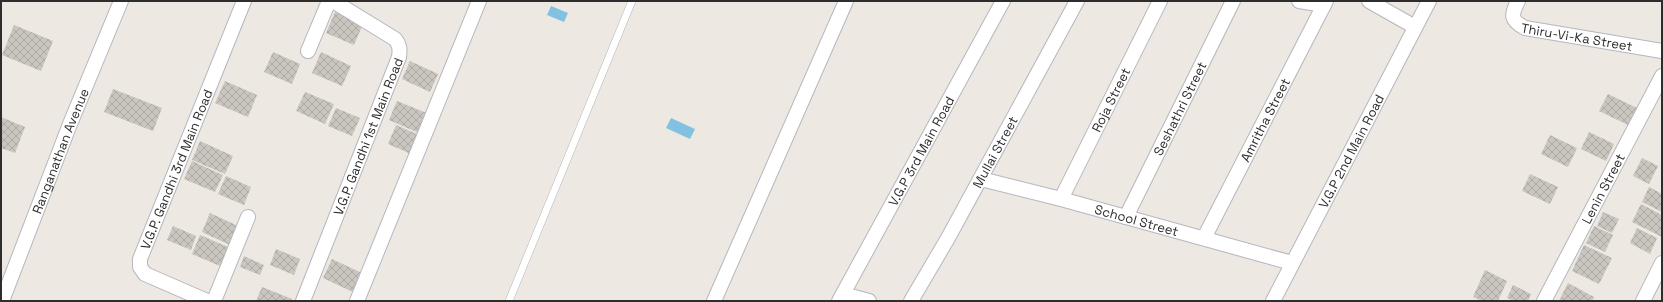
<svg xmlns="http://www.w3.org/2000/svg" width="1663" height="302" viewBox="0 0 1663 302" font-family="'Space Grotesk',sans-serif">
  <defs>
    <pattern id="building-cross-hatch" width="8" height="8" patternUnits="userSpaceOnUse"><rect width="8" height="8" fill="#c9c6bf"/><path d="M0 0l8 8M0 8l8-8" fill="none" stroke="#adaaa4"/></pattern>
  </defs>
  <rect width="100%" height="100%" fill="#ede8e1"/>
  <path fill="#82c2e1" d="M551,6L568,13L564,22L547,15Z
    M671,118L695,129L690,139L666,128Z"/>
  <path fill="url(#building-cross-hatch)" d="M335,12L363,24L354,45L326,33Z
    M14,25L53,41L41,71L2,55Z
    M273,52L300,64L292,84L264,72Z
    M321,52L351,66L342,86L312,73Z
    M410,61L438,74L430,92L402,79Z
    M225,81L257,95L248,117L215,103Z
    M113,89L162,108L153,131L104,112Z
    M305,92L334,104L325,124L296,111Z
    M1608,94L1637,108L1628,125L1599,111Z
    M397,101L429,114L421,134L389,120Z
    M336,108L360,118L352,136L328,126Z
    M1,117L25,127L15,153L1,148Z
    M396,125L419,135L411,154L388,144Z
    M1589,132L1614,144L1606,161L1581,149Z
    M1550,135L1577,148L1568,167L1541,154Z
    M200,141L233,156L225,174L192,160Z
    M1642,158L1658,166L1649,184L1633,176Z
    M192,161L223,175L215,192L184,179Z
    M1530,174L1558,187L1550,204L1522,191Z
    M226,176L251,187L244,205L218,194Z
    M1649,187L1662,194V212L1642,202Z
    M1641,204L1662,215V237L1632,222Z
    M1603,212L1619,219L1612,233L1597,226Z
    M210,213L238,226L230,245L202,232Z
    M173,226L196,236L191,250L167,240Z
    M1594,226L1613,235L1605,252L1586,243Z
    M1637,228L1657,238L1650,254L1630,243Z
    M200,235L228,247L220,266L192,254Z
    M1584,245L1612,258L1599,284L1572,271Z
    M276,249L300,259L294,275L270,265Z
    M244,256L264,265L260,275L240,267Z
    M332,259L364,274L355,293L323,278Z
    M1485,270L1507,281L1498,301H1482L1473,297Z
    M1568,283L1594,297L1592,301H1559Z
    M1513,285L1531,294L1528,301H1514L1507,298Z
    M262,287L292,299L291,301H256Z"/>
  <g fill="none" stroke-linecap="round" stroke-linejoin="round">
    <g stroke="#b5b6bf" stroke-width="8">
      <path id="lane" d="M509,301L632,1"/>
    </g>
    <g stroke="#b5b6bf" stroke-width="16">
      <g id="street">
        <path d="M1299,1L1324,5"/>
        <path d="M1369,1L1415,27"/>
        <path id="s1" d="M1518,1C1511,15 1510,20 1525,28L1662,51"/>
        <path d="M308,51L329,1"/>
        <path id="s2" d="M981,179L1061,199L1292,263"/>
        <path id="s3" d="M1061,199L1160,1"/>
        <path id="s4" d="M1126,217L1233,1"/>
        <path id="s5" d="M1204,238L1326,1"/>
        <path d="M843,294L869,301"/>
        <path id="s6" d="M2,301L70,124L121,1"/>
        <path id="s7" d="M207,301L145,274L140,267V259L244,1"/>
        <path d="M214,301L248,217"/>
        <path id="s8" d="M303,301L399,57C400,50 400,45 395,39L333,1"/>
        <path d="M357,301L479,1"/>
        <path d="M714,301L846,1"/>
        <path id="s9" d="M839,301L1003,1"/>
        <path id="s10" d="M911,301L948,238L1077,1"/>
        <path id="s11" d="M1273,301L1429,1"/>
        <path id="s12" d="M1544,301L1662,76"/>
        <path d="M1643,301L1662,263"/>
      </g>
    </g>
    <use href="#lane" stroke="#fff" stroke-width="7"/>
    <use href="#street" stroke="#fff" stroke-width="14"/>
  </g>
  <g text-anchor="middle" stroke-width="4" stroke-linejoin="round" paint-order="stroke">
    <g font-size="13" fill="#2d2d2d" stroke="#fff">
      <text dy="5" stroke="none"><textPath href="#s1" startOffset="86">Thiru-Vi-Ka Street</textPath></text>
      <text dy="5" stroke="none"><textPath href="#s3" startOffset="111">Roja Street</textPath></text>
      <text dy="5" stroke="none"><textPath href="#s4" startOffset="121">Seshathri Street</textPath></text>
      <text dy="5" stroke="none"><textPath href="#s5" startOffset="133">Amritha Street</textPath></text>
      <text dy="5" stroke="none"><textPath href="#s8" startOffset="177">V.G.P. Gandhi 1st Main Road</textPath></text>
      <text dy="5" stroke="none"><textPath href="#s6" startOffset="161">Ranganathan Avenue</textPath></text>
      <text dy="5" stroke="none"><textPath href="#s9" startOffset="171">V.G.P 3rd Main Road</textPath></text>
      <text dy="5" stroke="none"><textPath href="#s11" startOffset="169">V.G.P 2nd Main Road</textPath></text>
      <text dy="5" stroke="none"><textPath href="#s10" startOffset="171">Mullai Street</textPath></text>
      <text dy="5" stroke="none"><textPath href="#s7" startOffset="181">V.G.P. Gandhi 3rd Main Road</textPath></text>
      <text dy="5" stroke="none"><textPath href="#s12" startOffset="127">Lenin Street</textPath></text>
      <text dy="5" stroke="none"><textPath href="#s2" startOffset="161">School Street</textPath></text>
    </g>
  </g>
  <rect width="1663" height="302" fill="none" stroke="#2d2d2d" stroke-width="4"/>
</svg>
